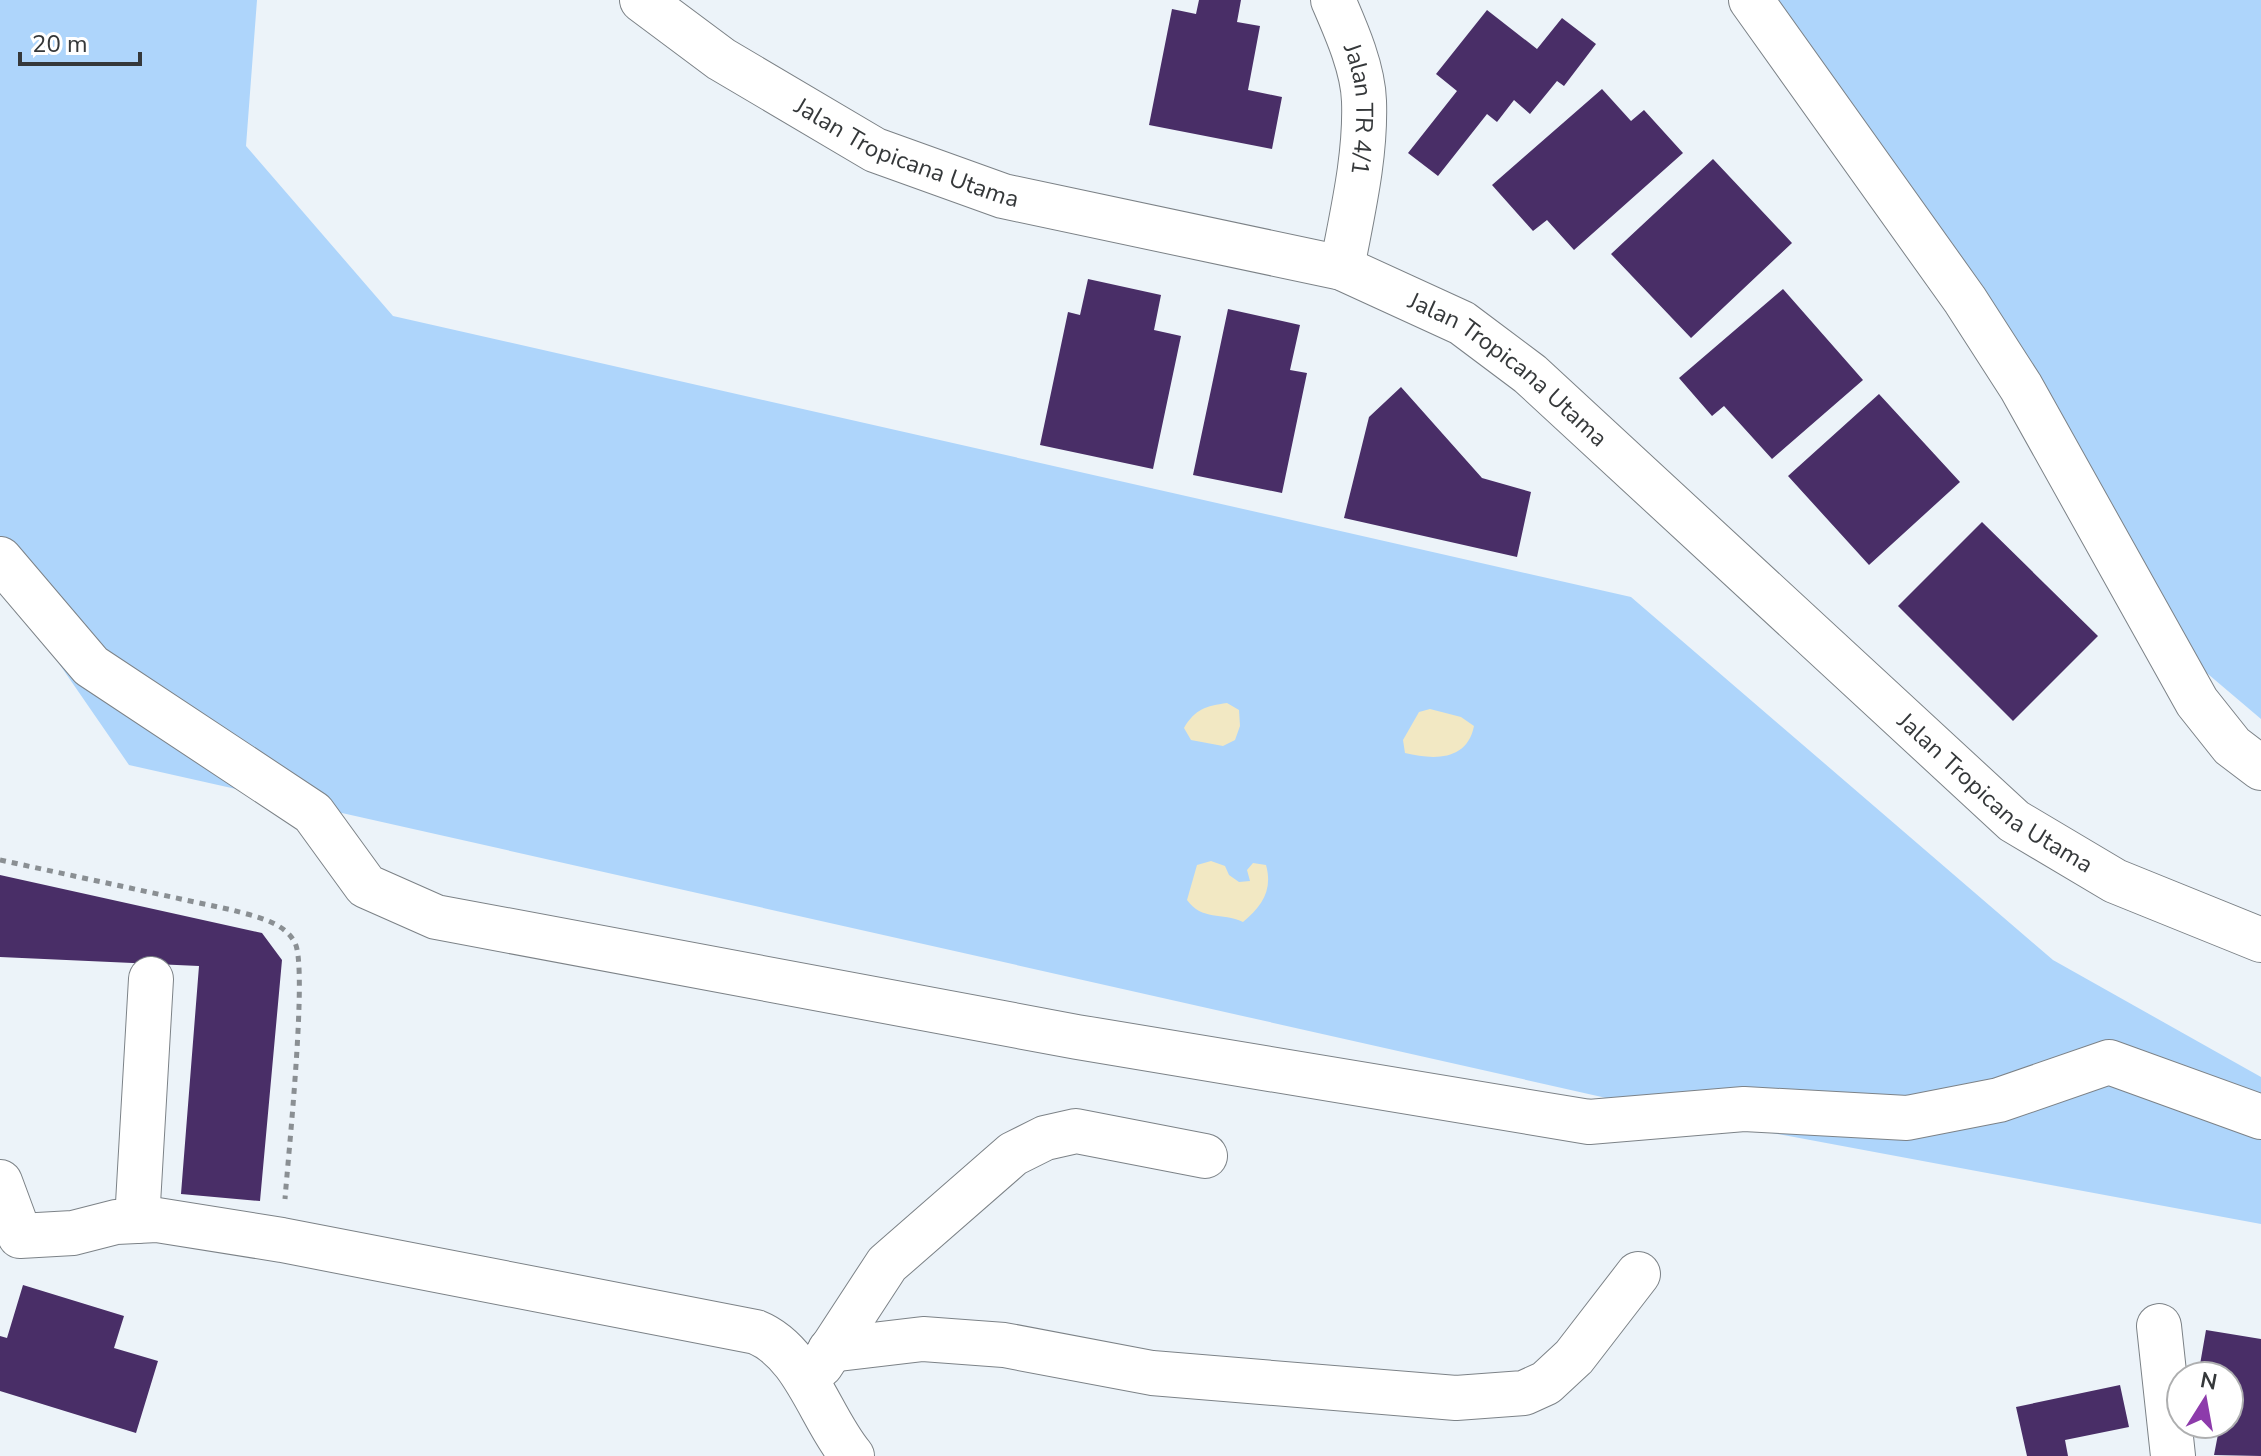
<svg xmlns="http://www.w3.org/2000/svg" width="2261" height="1456" viewBox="0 0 2261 1456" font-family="'Nunito Sans',sans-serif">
  <rect width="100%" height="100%" fill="#ecf3f9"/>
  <path fill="#aed5fb" d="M0,0H257L246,146L393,316L1631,597L2053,960L2261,1077V1224L1713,1122L129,765L0,578Z
    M1740,0H2261V719L2182,652Z"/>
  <path fill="#f2e8c3" d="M1227,703L1239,710L1240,726L1235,740L1223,746L1191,740L1184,728C1195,709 1206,706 1227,703Z
    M1430,709L1461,717L1474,726C1467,761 1434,760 1405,753L1403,740L1419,712Z
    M1211,861L1225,866L1229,875L1239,882L1250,881L1247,870L1253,863L1266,865C1273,890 1262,906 1243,922C1222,912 1202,921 1187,900L1197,865Z"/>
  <path fill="#492e67" d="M1199,0H1241L1237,22L1260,26L1248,90L1282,97L1272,149L1149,125L1172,9L1196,14Z
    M1487,10L1537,49L1562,18L1596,44L1564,86L1557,81L1530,114L1514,100L1497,122L1487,114L1438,176L1408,153L1457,91L1436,74Z
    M1602,89L1631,121L1644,110L1683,153L1574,250L1547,220L1533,231L1492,185Z
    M1713,159L1792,243L1691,338L1611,254Z
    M1088,279L1161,295L1154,330L1181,336L1153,469L1040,445L1068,312L1080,315Z
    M1783,289L1863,380L1772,459L1724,406L1712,416L1679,378Z
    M1228,309L1300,325L1290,370L1307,373L1282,493L1193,475Z
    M1401,387L1482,478L1531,492L1517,557L1344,518L1369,417Z
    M1879,394L1960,482L1869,565L1788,476Z
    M1982,522L2098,636L2013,721L1898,606Z
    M0,875L262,933L282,960L260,1201L181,1194L199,966L0,957Z
    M23,1285L124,1316L114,1348L158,1361L136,1433L0,1391V1336L7,1338Z
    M2206,1330L2261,1339V1456L2214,1455L2220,1424H2229V1376H2198Z
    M2120,1385L2129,1427L2065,1440L2068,1456H2027L2016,1407Z"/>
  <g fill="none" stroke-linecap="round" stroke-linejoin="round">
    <g stroke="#7c8287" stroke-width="46">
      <g id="minor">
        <path id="s1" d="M642,0L721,59L875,150L1003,196L1342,268L1462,323L1530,374L2014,821L2115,881L2261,940"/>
        <path id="s2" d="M1333,0C1346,30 1363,68 1364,101C1366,157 1352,214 1342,268"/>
        <path d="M1751,0L1965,300L2021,387L2197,702L2232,746L2261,768"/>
        <path d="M0,559L91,666L313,813L366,886L436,917L1077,1037L1589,1122L1744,1109L1907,1118L1999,1100L2109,1062L2261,1117"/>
        <path d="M0,1182L20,1236L73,1233L116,1222L157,1220L282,1240L756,1332C805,1352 820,1418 852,1456"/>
        <path d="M137,1221L151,979"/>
        <path d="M2159,1326L2173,1456"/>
        <path d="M830,1350L923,1339L1004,1345L1152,1373L1456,1398L1524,1393L1546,1383L1574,1357L1638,1274"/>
        <path d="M821,1365L887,1264L1013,1154L1045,1138L1076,1131L1205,1156"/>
      </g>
    </g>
    <path stroke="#8a8f93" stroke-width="5" stroke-dasharray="6 6" stroke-linecap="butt" d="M0,860L232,910C253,916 284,921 295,943C308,968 288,1158 285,1199"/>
    <use href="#minor" stroke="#fff" stroke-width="44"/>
  </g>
  <g text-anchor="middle" stroke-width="8" stroke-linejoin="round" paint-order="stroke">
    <g font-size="24" fill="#35383a" stroke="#fff">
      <text dy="8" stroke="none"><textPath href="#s2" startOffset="114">Jalan TR 4/1</textPath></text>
      <text dy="8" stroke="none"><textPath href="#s1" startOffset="308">Jalan Tropicana Utama</textPath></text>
      <text dy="8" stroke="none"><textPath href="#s1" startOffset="956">Jalan Tropicana Utama</textPath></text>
      <text dy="8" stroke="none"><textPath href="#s1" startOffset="1604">Jalan Tropicana Utama</textPath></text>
    </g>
  </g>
  <g transform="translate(2205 1400) rotate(11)"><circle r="38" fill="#ffffff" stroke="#aeafb0" stroke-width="2"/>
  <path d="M0-6L14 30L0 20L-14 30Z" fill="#8d3bab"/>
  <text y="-12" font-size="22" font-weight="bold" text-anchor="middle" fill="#35383a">N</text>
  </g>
  <path d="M20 52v12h120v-12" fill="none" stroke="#35383a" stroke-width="4"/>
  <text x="32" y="52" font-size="24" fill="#35383a" stroke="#ffffff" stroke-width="6" paint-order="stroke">20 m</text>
</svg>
